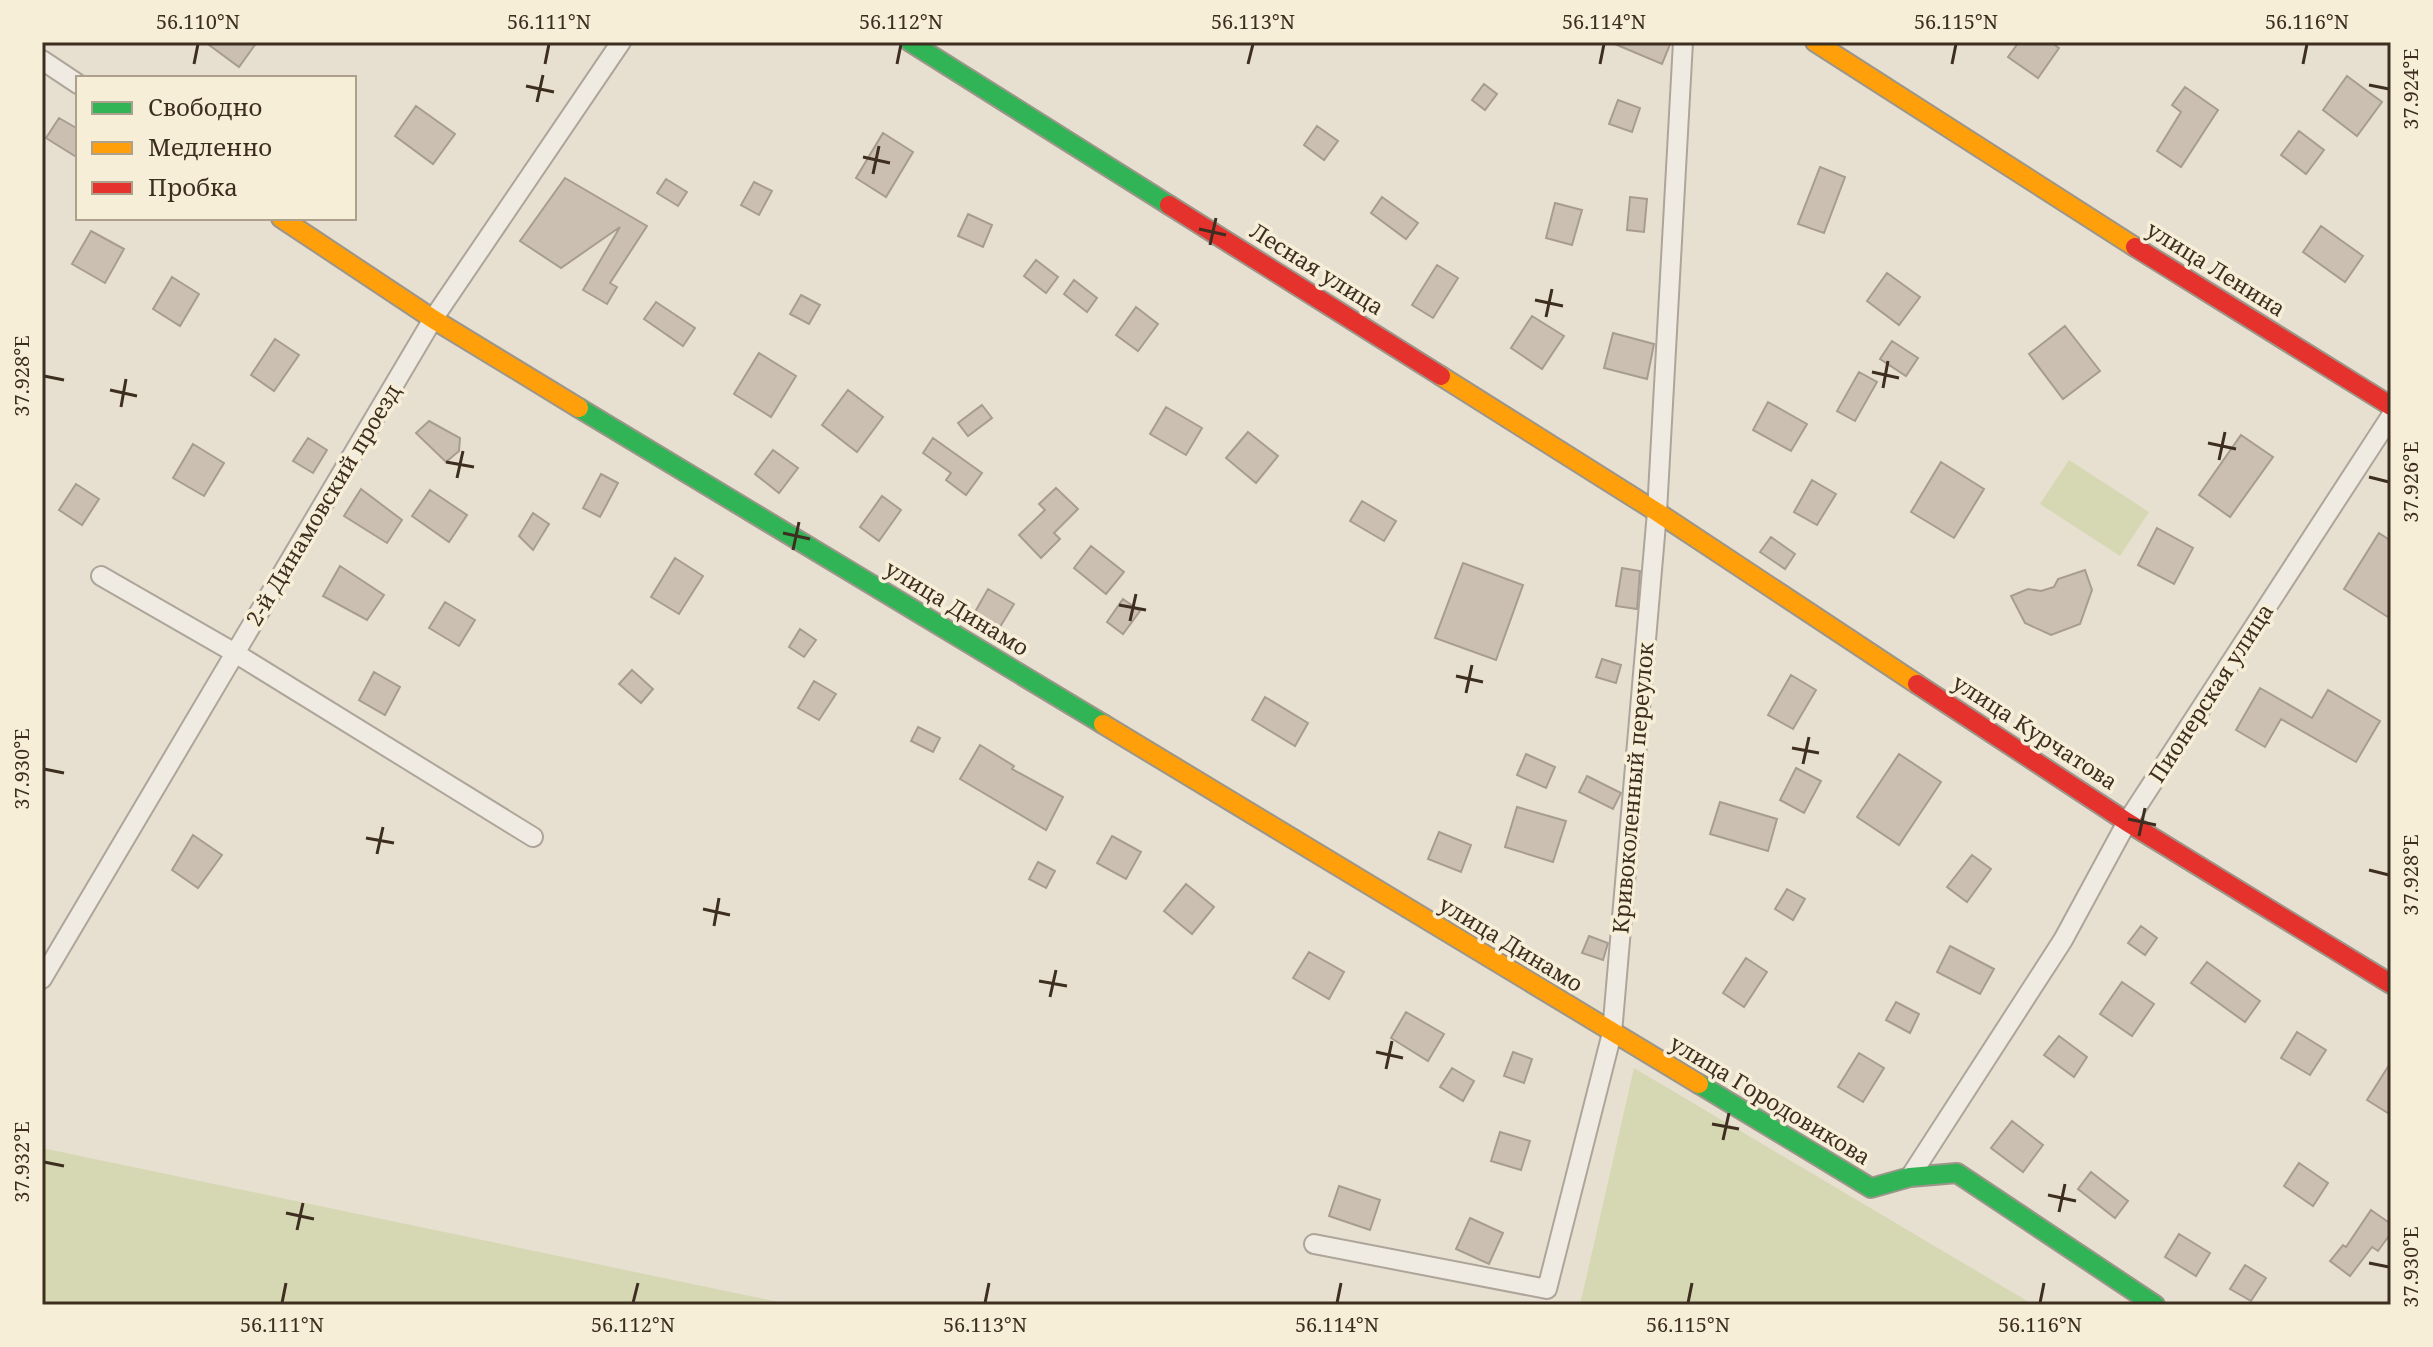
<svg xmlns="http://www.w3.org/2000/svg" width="2433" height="1347" viewBox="0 0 2433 1347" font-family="'Noto Serif',serif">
  <rect width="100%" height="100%" fill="#e7e0d1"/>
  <path fill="#d6d7b3" d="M2069,460L2149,512L2120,556L2040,504Z
    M1634,1068L2034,1305H1580Z
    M42,1148L793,1305H42Z"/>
  <path fill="#cbbfb2" stroke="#a89c90" stroke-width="2" d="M205,42H257L239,67Z
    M1610,42H1671L1662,64Z
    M2019,42H2050L2059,48L2038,78L2008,57Z
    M2347,76L2382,102L2357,136L2323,110Z
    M1484,84L1497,94L1485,110L1472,100Z
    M2185,87L2218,110L2181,167L2157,151L2181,112L2172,105Z
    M1618,100L1640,108L1632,132L1609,124Z
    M416,106L455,134L433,164L395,136Z
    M59,118L78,129V158L46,138Z
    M1317,126L1338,141L1324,160L1304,145Z
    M2299,131L2324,150L2306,174L2281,155Z
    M883,133L913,152L886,197L856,178Z
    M1820,167L1845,177L1824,233L1798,224Z
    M565,178L647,226L610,283L617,287L607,304L583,290L620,227L561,268L520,241Z
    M666,179L687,192L678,206L657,193Z
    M754,182L772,191L759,215L741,205Z
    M1382,197L1418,223L1406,239L1371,213Z
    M1630,197L1647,199L1644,232L1627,230Z
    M1555,203L1582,210L1572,245L1546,238Z
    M968,214L992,225L983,247L958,236Z
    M2321,226L2363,256L2345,282L2303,252Z
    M91,231L124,249L105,283L72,264Z
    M1036,260L1058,277L1046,293L1024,276Z
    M1437,265L1458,278L1433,318L1412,305Z
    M1887,273L1920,297L1899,325L1867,301Z
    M172,277L199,294L180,326L153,309Z
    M1074,280L1097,298L1087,312L1064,294Z
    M801,295L820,305L809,324L790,314Z
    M656,302L695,328L683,346L644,319Z
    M1136,307L1158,324L1138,351L1116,335Z
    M1532,316L1564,336L1542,369L1511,348Z
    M2065,326L2100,371L2063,399L2029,354Z
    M1613,333L1654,344L1647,379L1604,368Z
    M275,339L299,355L274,391L251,375Z
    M1892,341L1918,358L1906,376L1880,359Z
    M759,353L796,376L771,417L734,394Z
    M1859,372L1877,382L1855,421L1837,411Z
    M848,390L883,417L857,452L822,425Z
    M1768,402L1807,424L1791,451L1753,430Z
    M982,405L992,418L968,436L958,423Z
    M1166,407L1202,428L1186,455L1150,434Z
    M429,421L460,438L459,451L446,462L416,433Z
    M1248,432L1278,456L1256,483L1226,458Z
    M2241,435L2273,457L2230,517L2199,495Z
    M308,438L327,450L313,473L293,461Z
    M933,438L982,473L966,495L946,480L951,473L923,453Z
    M193,444L224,463L204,496L173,478Z
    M773,450L798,468L779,493L755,474Z
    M1941,462L1984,489L1954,538L1911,512Z
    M601,474L618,483L600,517L583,508Z
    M1812,480L1836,494L1817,525L1794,512Z
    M76,484L99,499L82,525L59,510Z
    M1056,488L1078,509L1054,533L1060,539L1041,558L1019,535L1045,510L1039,504Z
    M361,489L402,520L387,543L344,516Z
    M430,490L467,515L449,542L412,516Z
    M882,496L901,510L879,541L860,527Z
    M1362,501L1396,521L1384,541L1350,521Z
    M533,513L549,524L533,550L519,536Z
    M2157,528L2193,548L2174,584L2138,565Z
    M2379,533L2391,541V619L2344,589Z
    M1771,537L1795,554L1785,569L1760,552Z
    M1091,546L1124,572L1106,594L1074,568Z
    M675,558L703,576L679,614L651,597Z
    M1463,563L1523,585L1496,660L1435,638Z
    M340,566L384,595L367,620L323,596Z
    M1622,568L1640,571L1637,609L1616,606Z
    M2085,570L2092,590L2080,624L2051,635L2025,623L2011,596L2028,589L2041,591L2054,587L2058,579Z
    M988,589L1014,604L1000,627L975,612Z
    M1123,599L1140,611L1123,634L1107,622Z
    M445,602L475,620L459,646L429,628Z
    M800,629L816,640L804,657L789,647Z
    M1602,659L1621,665L1616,683L1596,677Z
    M632,670L653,689L641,703L619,684Z
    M374,672L400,687L385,715L359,700Z
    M1791,675L1816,690L1793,729L1768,715Z
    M814,681L836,694L819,720L798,708Z
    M2260,688L2312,718L2328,690L2380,721L2356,762L2281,719L2265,747L2236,730Z
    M1265,697L1308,723L1295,746L1252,720Z
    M918,727L940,738L933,752L911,741Z
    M980,745L1014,766L1012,769L1063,797L1046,830L960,779Z
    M1526,754L1555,767L1546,788L1517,775Z
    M1899,754L1941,782L1899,845L1857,817Z
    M1796,768L1821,781L1804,813L1780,800Z
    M1587,776L1621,793L1613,809L1579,792Z
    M1720,802L1777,819L1768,851L1710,834Z
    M1517,807L1566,821L1553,862L1505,847Z
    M1439,832L1471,845L1461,872L1428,859Z
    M193,835L222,855L198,888L172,870Z
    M1112,836L1141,852L1126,879L1097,863Z
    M1972,855L1991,869L1967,902L1947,887Z
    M1038,862L1055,871L1046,888L1029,879Z
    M1186,884L1214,907L1192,934L1164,911Z
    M1787,889L1805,899L1793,920L1775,909Z
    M2141,926L2157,938L2145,955L2128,943Z
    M1589,936L1608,943L1603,960L1582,953Z
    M1950,946L1994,969L1980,994L1937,972Z
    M1309,952L1344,972L1329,999L1293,978Z
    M1746,958L1767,972L1744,1007L1723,993Z
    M2207,962L2260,1001L2245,1022L2191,983Z
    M2122,982L2154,1004L2132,1036L2100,1014Z
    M1896,1002L1919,1014L1910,1033L1886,1020Z
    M1406,1012L1444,1034L1428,1061L1391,1038Z
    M2297,1032L2326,1050L2310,1075L2281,1058Z
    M2059,1036L2087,1057L2074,1077L2044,1055Z
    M1513,1052L1532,1059L1524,1083L1504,1076Z
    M1859,1053L1884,1068L1863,1102L1838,1087Z
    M2391,1062V1115L2367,1100Z
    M1452,1068L1474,1081L1463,1101L1440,1087Z
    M2012,1121L2043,1145L2023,1172L1991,1148Z
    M1500,1132L1530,1141L1521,1170L1491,1161Z
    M2299,1163L2328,1183L2313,1206L2284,1186Z
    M2091,1172L2128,1201L2115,1218L2078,1189Z
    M1339,1186L1380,1200L1370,1230L1329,1216Z
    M2371,1210L2391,1224V1233L2378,1251L2372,1247L2350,1276L2330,1261L2343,1245L2346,1247Z
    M1470,1218L1503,1233L1489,1264L1456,1249Z
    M2179,1234L2210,1253L2196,1276L2165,1257Z
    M2245,1265L2266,1278L2251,1301L2230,1289Z"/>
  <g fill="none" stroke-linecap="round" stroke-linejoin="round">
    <g stroke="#ada599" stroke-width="22">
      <path id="street" d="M42,60L78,84
        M101,576L235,653L533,837
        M42,979L433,319L621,42
        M1910,1177L2063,940L2127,822L2391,416
        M1314,1244L1547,1289L1612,1033L1657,512L1683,42"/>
    </g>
    <g stroke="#9c958a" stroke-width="22">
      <path id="fast" d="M910,42L1169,205
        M579,408L1103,724
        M1699,1084L1871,1188L1910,1177L1957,1173L2155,1305"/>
    </g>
    <g stroke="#9c958a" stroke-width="22">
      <path id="slow" d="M1815,42L2135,247
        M281,218L433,319L579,408
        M1441,376L1657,512L1917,684
        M1103,724L1699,1084"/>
    </g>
    <g stroke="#9c958a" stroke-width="22">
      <path id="jam" d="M1169,205L1441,376
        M2135,247L2391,406
        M1917,684L2127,822L2391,984"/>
    </g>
    <use href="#street" stroke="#efebe3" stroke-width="18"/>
    <use href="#fast" stroke="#30b455" stroke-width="18"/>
    <use href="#slow" stroke="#ff9f0a" stroke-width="18"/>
    <use href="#jam" stroke="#e5322d" stroke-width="18"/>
  </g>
  <path fill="none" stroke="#3d2e20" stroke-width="3" d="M194,64L198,44M545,64L549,44M897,64L901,44M1248,64L1253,44M1600,64L1604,44M1952,64L1956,44M2303,64L2307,44M2369,85L2389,89M526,86L554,92M537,102L543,75M863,157L890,163M873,174L879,146M1199,229L1226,235M1210,245L1216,218M1535,300L1563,306M1546,317L1552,289M1872,372L1899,378M44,376L64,380M1883,388L1888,361M110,390L137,396M121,407L126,379M2208,443L2236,449M2219,460L2225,432M446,462L474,467M2369,477L2389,482M457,478L463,451M783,533L810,539M793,550L799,522M1119,605L1146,610M1130,621L1136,594M1456,676L1483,682M1466,693L1472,665M1792,748L1819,753M1803,764L1809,737M44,769L64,773M2128,819L2156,825M2139,836L2145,808M366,838L394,843M377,854L383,827M2369,870L2389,875M703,909L730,915M714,926L719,898M1039,981L1067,986M1050,997L1056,970M1376,1052L1403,1058M1386,1069L1392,1041M1712,1124L1739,1129M1723,1140L1729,1113M44,1162L64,1166M2048,1195L2076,1201M2059,1212L2065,1184M286,1213L314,1219M297,1230L303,1203M2369,1263L2389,1267M282,1303L286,1283M633,1303L638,1283M985,1303L989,1283M1337,1303L1341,1283M1688,1303L1692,1283M2040,1303L2044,1283"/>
  <g text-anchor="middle" stroke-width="7" stroke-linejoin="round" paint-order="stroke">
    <g font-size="22" fill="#3d2e20" stroke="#f7eed8">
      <text transform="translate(1317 269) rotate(32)" y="8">Лесная улица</text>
      <text transform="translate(2216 269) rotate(32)" y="8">улица Ленина</text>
      <text transform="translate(323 505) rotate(-59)" y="8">2-й Динамовский проезд</text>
      <text transform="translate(957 608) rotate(31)" y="8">улица Динамо</text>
      <text transform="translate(2211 693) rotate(-57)" y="8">Пионерская улица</text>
      <text transform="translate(2035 732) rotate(33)" y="8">улица Курчатова</text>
      <text transform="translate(1633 788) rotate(-85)" y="8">Кривоколенный переулок</text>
      <text transform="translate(1511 944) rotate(31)" y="8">улица Динамо</text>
      <text transform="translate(1770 1100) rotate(31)" y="8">улица Городовикова</text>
    </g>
  </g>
  <rect width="2433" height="1347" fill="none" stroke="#f7eed8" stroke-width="88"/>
  <rect x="76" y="76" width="280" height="144" fill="#f7eed8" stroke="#ada18e" stroke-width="2"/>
  <rect x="92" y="102" width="40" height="12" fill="#30b455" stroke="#ada18e" stroke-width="2"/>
  <text x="148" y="116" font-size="24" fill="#3d2e20">Свободно</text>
  <rect x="92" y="142" width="40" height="12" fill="#ff9f0a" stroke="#ada18e" stroke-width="2"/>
  <text x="148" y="156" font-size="24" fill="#3d2e20">Медленно</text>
  <rect x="92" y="182" width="40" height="12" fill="#e5322d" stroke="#ada18e" stroke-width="2"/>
  <text x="148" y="196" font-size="24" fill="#3d2e20">Пробка</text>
  <rect x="44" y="44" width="2345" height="1259" fill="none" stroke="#3d2e20" stroke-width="3"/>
  <g font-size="20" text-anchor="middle" fill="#3d2e20">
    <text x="198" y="29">56.110°N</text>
    <text x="549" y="29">56.111°N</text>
    <text x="901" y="29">56.112°N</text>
    <text x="1253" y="29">56.113°N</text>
    <text x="1604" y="29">56.114°N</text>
    <text x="1956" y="29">56.115°N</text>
    <text x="2307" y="29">56.116°N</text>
    <text transform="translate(2411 89) rotate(-90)" y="7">37.924°E</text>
    <text transform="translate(22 376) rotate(-90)" y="7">37.928°E</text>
    <text transform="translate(2411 482) rotate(-90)" y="7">37.926°E</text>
    <text transform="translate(22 769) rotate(-90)" y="7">37.930°E</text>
    <text transform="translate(2411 875) rotate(-90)" y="7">37.928°E</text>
    <text transform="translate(22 1162) rotate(-90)" y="7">37.932°E</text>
    <text transform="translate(2411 1267) rotate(-90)" y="7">37.930°E</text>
    <text x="282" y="1332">56.111°N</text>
    <text x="633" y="1332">56.112°N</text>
    <text x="985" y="1332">56.113°N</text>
    <text x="1337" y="1332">56.114°N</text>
    <text x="1688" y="1332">56.115°N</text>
    <text x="2040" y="1332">56.116°N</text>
  </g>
</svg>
